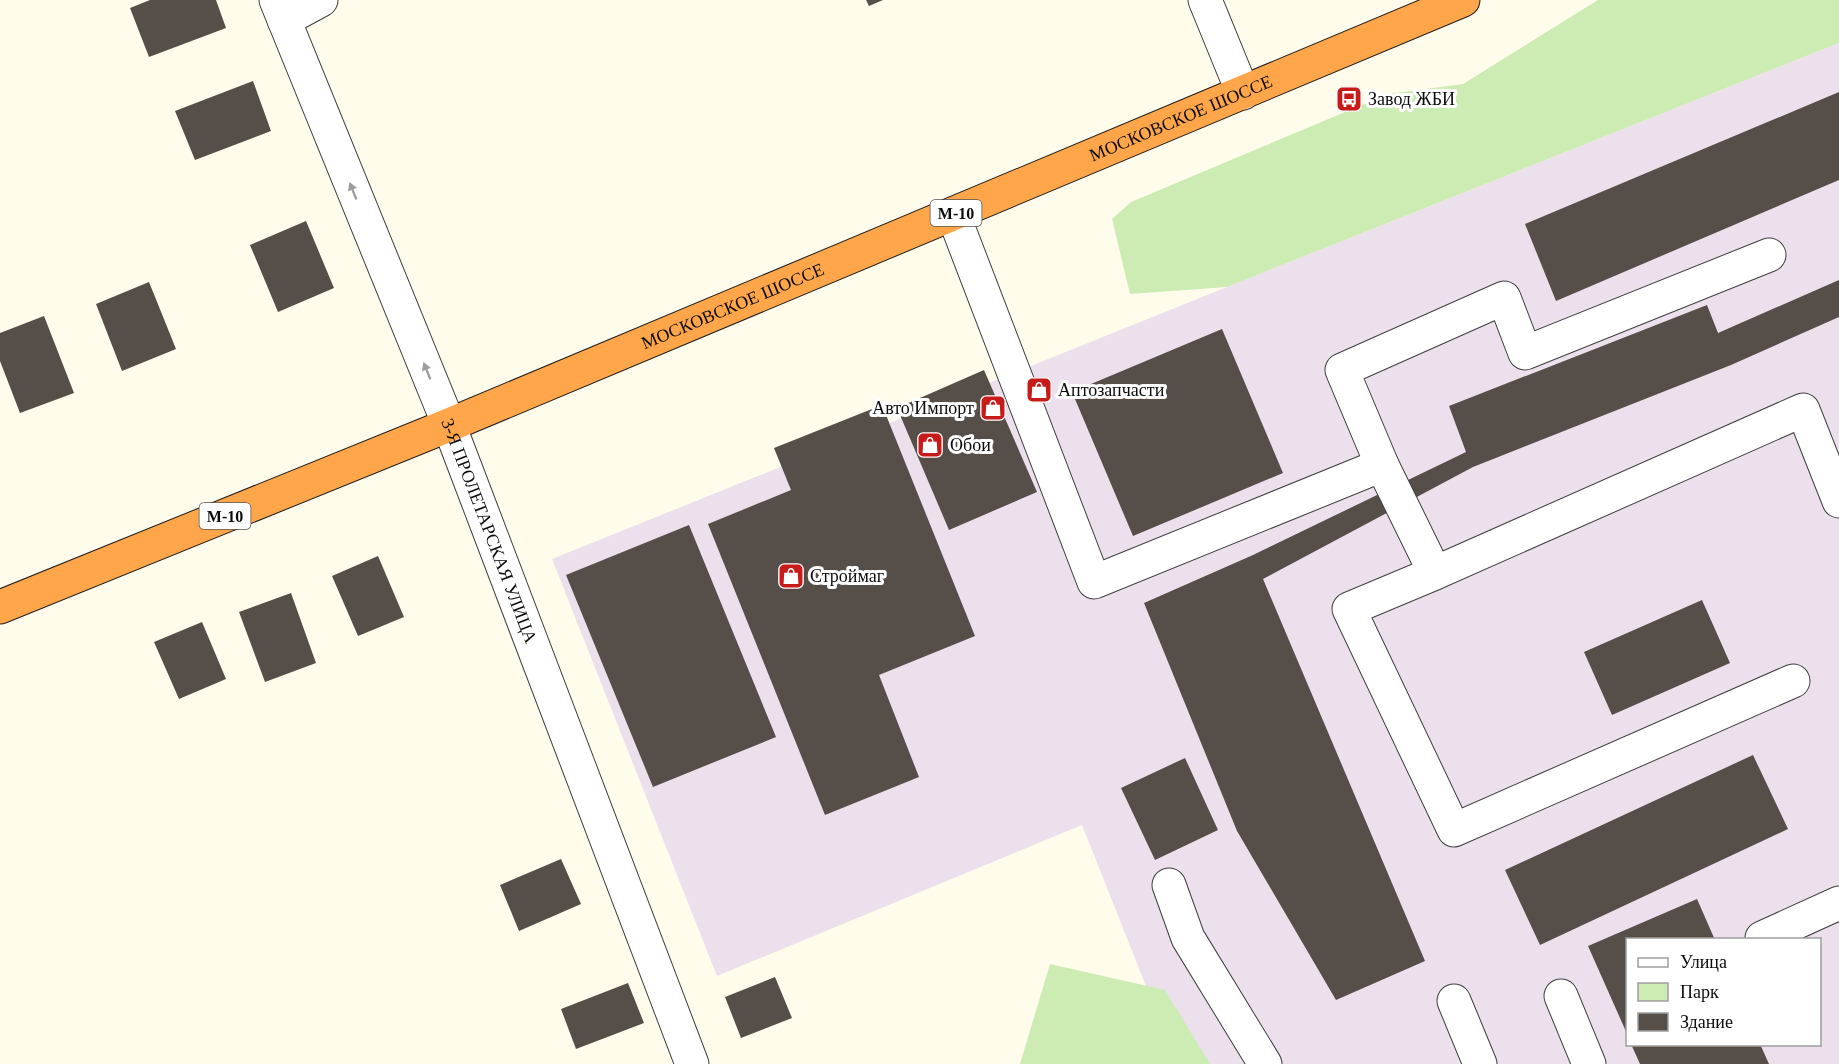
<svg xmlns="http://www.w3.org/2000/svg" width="1839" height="1064" viewBox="0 0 1839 1064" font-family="Georgia,serif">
  <rect width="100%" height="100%" fill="#fffcec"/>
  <path fill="#ece0ec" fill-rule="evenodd" d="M1839,43V1064H1177L1082,825L717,976L552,559L1227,287ZM1628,940H1820V1044H1628Z"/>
  <path fill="#cdecb3" d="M1598,0H1839V43L1227,287L1130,294L1112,219L1131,202L1388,94L1463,84Z
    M1050,964L1165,990L1210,1064H1020Z"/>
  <path fill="#564e48" d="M150,0H216L226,28L149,57L130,8Z
    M866,0H883L869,6Z
    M253,81L271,131L195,160L175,111Z
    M1839,92V180L1556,301L1525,224Z
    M306,221L334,288L278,312L250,245Z
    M1839,280V317L1731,365L1473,467L1263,579L1425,961L1336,1000L1237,831L1144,603L1253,555L1466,452L1449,406L1707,305L1718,333Z
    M149,282L176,349L122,371L96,304Z
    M44,316L74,393L20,413L0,361V333Z
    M1222,329L1283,473L1133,536L1072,392Z
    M984,370L1037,492L949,530L897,408Z
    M882,405L975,636L879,675L919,777L825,815L708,524L791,490L774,448Z
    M689,525L776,737L653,787L566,575Z
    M378,556L404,617L358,636L332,576Z
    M291,593L316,663L265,682L239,612Z
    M1702,600L1730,663L1612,715L1584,652Z
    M202,622L226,679L179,699L154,642Z
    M1753,755L1788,829L1540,945L1505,870Z
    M1185,758L1218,830L1155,860L1121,788Z
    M561,859L581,904L519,931L500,885Z
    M1697,899L1715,940H1628V1036L1588,946Z
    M775,977L792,1018L741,1038L725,997Z
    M628,983L644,1023L576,1049L561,1009Z
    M1631,1044H1760L1769,1064H1640Z"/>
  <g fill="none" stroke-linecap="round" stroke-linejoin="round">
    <g stroke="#3f3f3f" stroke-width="35">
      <g id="minor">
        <path id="s1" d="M276,0L449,425L692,1064"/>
        <path d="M1205,0L1243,93"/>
        <path d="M284,20L321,0"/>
        <path d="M953,214L1094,582L1382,465L1435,573L1803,410L1839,501"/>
        <path d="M1382,465L1342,370L1504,298L1525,353L1769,255"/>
        <path d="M1435,573L1349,609L1454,830L1793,681"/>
        <path d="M1169,885L1188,938L1265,1064"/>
        <path d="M1762,938L1839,903"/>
        <path d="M1561,996L1589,1064"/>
        <path d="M1454,1001L1480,1064"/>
      </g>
    </g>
    <g stroke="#1d1d1d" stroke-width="35">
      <g id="highway">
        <path id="s2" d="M0,607L449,425L1463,0"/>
      </g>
    </g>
    <use href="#minor" stroke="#fff" stroke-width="33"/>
    <use href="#highway" stroke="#ffa64a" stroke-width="33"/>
  </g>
  <defs><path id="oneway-solid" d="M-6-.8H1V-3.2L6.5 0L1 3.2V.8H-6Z" transform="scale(1.5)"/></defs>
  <g fill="#9e9e9e">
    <use href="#oneway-solid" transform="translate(353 191) rotate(-112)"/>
    <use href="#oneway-solid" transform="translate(427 371) rotate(-112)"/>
  </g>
  <defs>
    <g id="bus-square" transform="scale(1.35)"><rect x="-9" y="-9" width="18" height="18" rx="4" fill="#c71b1a" stroke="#fff"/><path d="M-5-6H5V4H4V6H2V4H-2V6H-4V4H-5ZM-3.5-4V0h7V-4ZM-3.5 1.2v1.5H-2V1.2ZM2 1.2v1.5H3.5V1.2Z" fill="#fff"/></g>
    <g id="shop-square" transform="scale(1.35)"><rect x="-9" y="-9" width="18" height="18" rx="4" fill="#c71b1a" stroke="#fff"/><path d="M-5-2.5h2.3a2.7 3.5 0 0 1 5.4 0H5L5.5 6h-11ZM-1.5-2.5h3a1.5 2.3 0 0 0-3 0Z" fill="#fff"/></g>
  </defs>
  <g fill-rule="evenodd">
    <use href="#bus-square" x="1349" y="99"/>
    <use href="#shop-square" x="1039" y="390"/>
    <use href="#shop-square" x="993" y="408"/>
    <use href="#shop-square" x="930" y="445"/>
    <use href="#shop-square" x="791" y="576"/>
  </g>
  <g text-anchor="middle" stroke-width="6" stroke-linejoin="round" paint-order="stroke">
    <g fill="#fff" stroke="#555" stroke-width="1.5">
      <rect x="930.5" y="200" width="51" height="26" rx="4.5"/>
      <rect x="199.5" y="503" width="51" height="26" rx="4.5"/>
    </g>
    <g font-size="16" font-weight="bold" fill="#0c0c0c">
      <text x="956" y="219">М-10</text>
      <text x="225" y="522">М-10</text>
    </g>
    <g font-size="18" fill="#0c0c0c" stroke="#fff" text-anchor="start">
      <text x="1368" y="105">Завод ЖБИ</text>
      <text x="1058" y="396">Аптозапчасти</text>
      <text x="974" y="414" text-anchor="end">Авто Импорт</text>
      <text x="950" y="451">Обои</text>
      <text x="810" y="582">Строймаг</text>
    </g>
    <g font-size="18" fill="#0c0c0c" stroke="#fff">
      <text dy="6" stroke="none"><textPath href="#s2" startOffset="1278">МОСКОВСКОЕ ШОССЕ</textPath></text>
      <text dy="6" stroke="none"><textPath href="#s2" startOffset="792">МОСКОВСКОЕ ШОССЕ</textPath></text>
      <text dy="6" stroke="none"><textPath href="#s1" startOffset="572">3-Я ПРОЛЕТАРСКАЯ УЛИЦА</textPath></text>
    </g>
  </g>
  <rect x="1626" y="938" width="195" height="108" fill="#ffffff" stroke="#9e9e9e" stroke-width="1.5"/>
  <rect x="1638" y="958" width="30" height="9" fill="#ffffff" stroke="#9e9e9e" stroke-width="1.5"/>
  <text x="1680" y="968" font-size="18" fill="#0c0c0c">Улица</text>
  <rect x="1638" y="983" width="30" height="18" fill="#cdecb3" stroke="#9e9e9e" stroke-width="1.5"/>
  <text x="1680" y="998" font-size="18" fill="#0c0c0c">Парк</text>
  <rect x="1638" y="1013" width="30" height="18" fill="#564e48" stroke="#9e9e9e" stroke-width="1.5"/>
  <text x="1680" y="1028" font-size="18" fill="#0c0c0c">Здание</text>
</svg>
